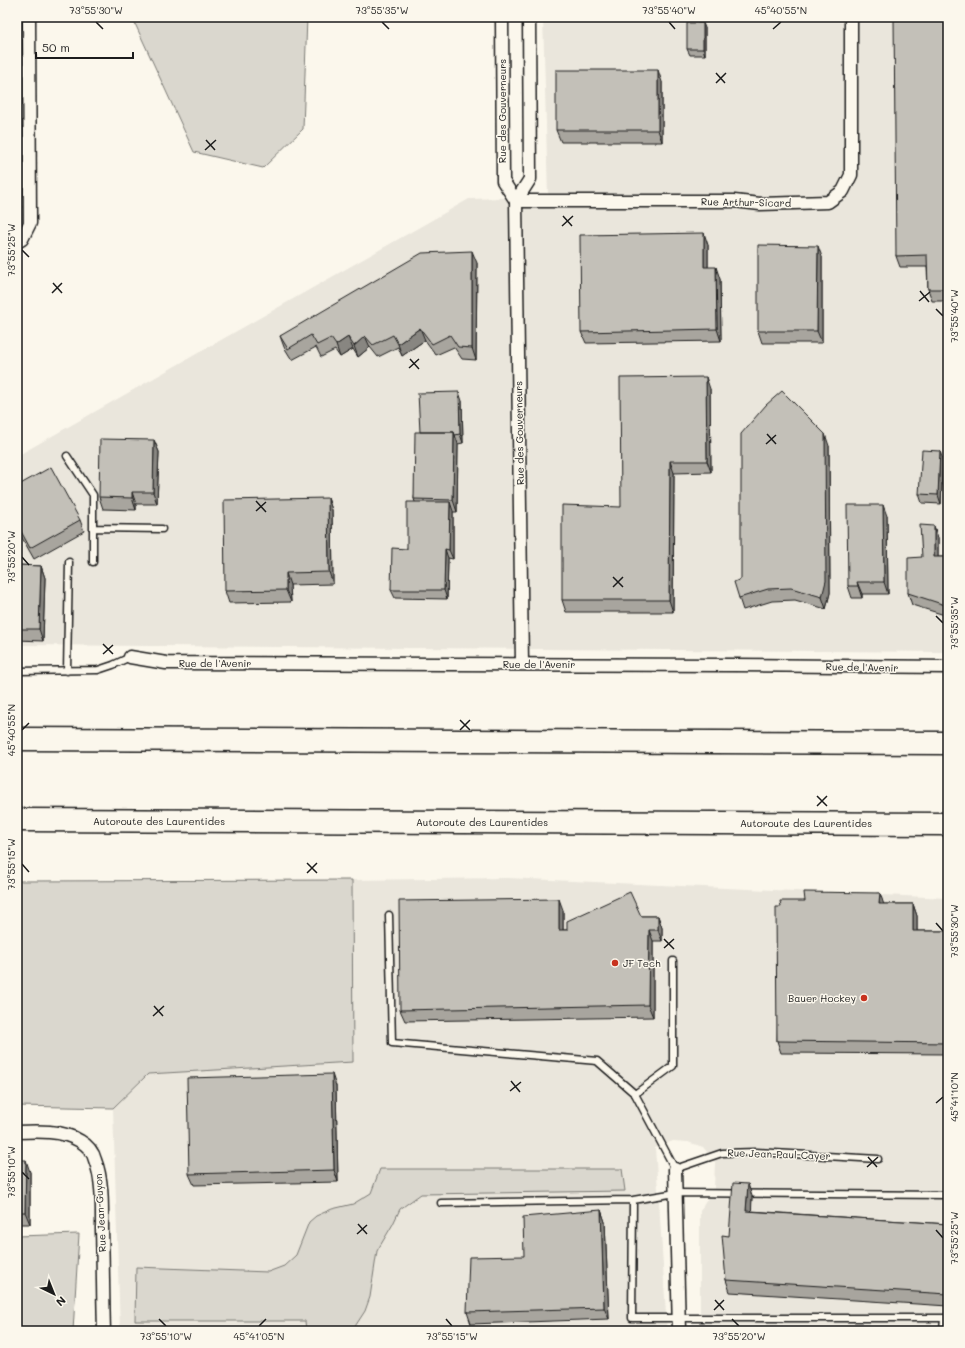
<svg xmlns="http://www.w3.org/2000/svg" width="965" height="1348" viewBox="0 0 965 1348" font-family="Mali,sans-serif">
  <rect width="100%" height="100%" fill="#fbf7ec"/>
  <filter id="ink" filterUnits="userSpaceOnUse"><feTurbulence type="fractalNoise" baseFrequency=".025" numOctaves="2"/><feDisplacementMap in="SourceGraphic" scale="8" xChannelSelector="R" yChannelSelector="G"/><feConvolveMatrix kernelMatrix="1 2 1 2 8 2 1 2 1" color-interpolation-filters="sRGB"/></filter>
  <g filter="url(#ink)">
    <path fill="#eae6dc" d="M543,17H948V652L17,645V456L469,199L548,197Z
      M507,878L948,898V1331H700V1211L714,1188L715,1162L703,1147L688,1142L673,1141L655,1148L660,1217L667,1331H120L113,1108L148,1074L353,1062L352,880Z"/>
    <path fill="#dad7ce" stroke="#7b7a75" d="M132,17H307L303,129L263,168L194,152Z
      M352,880L353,1062L148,1074L113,1108L17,1106V881Z
      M380,1169H622L625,1191L421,1194L400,1209L393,1224L377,1251L370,1297L365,1311L352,1331H306L305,1321H135L136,1267L268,1272L284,1266L296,1255L309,1222L316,1216L332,1209L353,1204L371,1193Z
      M79,1234L73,1331H17V1236Z"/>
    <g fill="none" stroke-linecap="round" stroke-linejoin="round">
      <g stroke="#1c1c1c" stroke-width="9">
        <path id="lane" d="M67,456L93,495V562
          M93,528L162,529
          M17,671L98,670L113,665L130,657
          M67,671L69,562
          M389,915L392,1043L597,1061L635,1094L675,1169L722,1153L756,1152L878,1159
          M635,1094L673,1066V961
          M633,1200L632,1318H948
          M441,1203L633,1200L676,1193L948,1195
          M943,1331L944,1318"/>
      </g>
      <g stroke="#1c1c1c" stroke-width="15">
        <path id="street" d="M502,17L503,181L516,201
          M516,201H734L760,204L828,202L843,191L851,175V17
          M17,242L22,239L30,223L29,17
          M130,657L166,663L733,665L948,667
          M522,664L516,201L530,179L529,17
          M17,1132C37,1131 63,1130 80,1141C87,1145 93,1152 95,1160C103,1180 102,1208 102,1230C103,1264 103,1297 104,1331
          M675,1169L679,1331"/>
      </g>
      <g stroke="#1c1c1c" stroke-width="25">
        <path id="highway" d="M17,739L948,743
          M17,820L948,824"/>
      </g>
      <use href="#lane" stroke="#fbf7ec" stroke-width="6"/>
      <use href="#street" stroke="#fbf7ec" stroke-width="12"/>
      <use href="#highway" stroke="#fbf7ec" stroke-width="22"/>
    </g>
    <path fill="#a8a59e" stroke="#1c1c1c" d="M948,17V301H932L928,289L927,267H900L896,256Z
      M705,28V55H690L687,49Z
      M662,82V142H561L556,130Z
      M708,245V267L720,279L721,341L586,343L581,332Z
      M822,257V343H762L758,331Z
      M477,263L476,360L462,359L454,347L436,355L425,340L402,356L398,347L378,357L370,347L358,357L353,349L340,357L335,350L321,357L316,347L292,360L284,347L280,336Z
      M710,389L711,472L674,473L673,612H566L562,600L621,507Z
      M462,401L463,443L458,444L457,512H453V559L448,558L447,599L395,598L391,590L407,549L415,502L414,499L420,432Z
      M154,440L159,452L157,504H136V510L103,509L99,497Z
      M829,446L830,593L826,609L795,600L772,601L743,610L739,598L741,579Z
      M943,460L941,504L922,503L919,494Z
      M17,486L80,520L84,531L34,559L17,529Z
      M328,498L332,510L333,584L290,585L291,602L229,603L225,591Z
      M887,516L888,594H862V598H852L848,586Z
      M934,526L938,538V557H948V616L912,605L908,593Z
      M17,565L41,566L45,578L43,641L17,640Z
      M880,893L883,904H913L917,916V931H948V1054L781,1053L777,1041L781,907L805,901Z
      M563,910V930H567L641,916H658L662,928V941H653V1017L405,1021L400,1010Z
      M336,1086L338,1182L194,1185L189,1174Z
      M17,1160L30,1172V1224H17Z
      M752,1196L751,1211L948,1224V1306L730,1292L726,1280L729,1236Z
      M601,1210L605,1222L609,1319L471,1324L467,1312L524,1256Z"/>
    <path fill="#888681" stroke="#1c1c1c" d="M703,23L705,28V55L703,49Z
      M658,70L662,82V142L658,130Z
      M704,233L708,245V279L704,267Z
      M818,246L822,257V343L817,331Z
      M472,251L477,263L476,360L472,348Z
      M716,267L720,279L721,341L717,329Z
      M420,328L425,340L402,356L398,344Z
      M365,336L370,347L358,357L354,346Z
      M348,337L353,349L340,357L336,345Z
      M706,377L710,389L711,472L707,461Z
      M459,392L462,401L463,443L460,434Z
      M454,432L458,444L457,512L453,500Z
      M825,434L829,446L830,593L826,609L822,597Z
      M154,440L159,452L157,504L153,492Z
      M940,451L943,460L941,504L938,495Z
      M670,461L674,473L673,612L669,600Z
      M132,492L136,504V510L132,498Z
      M328,498L332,510L333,584L329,572Z
      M450,502L453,511V559L449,550Z
      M883,505L887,516L888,594L884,582Z
      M934,526L938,538V568L934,557Z
      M445,549L448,558L447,599L444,590Z
      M41,566L45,578L43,641L39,629Z
      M286,573L290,585L291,602L286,590Z
      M857,582L862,594V598L858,586Z
      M880,893L884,905L879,904Z
      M559,899L563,910V942L559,930Z
      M913,904L917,916V942L913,931Z
      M658,916L662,928V941L658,930Z
      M649,930L653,941V1017L648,1005Z
      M332,1074L336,1086L338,1182L334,1170Z
      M26,1160L30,1172V1224L25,1212Z
      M748,1184L752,1196L751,1223L746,1211Z
      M601,1210L605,1222L609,1319L604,1308Z"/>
    <path fill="#c3c0b8" stroke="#1c1c1c" d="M894,17H948V289H928L927,255L896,256Z
      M687,23H703V49H687Z
      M556,70H658V130H556Z
      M704,233V267H716L717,329L581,332L580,235Z
      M758,245L818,246L817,331H758Z
      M472,251V348L458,347L450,335L432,344L420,328L398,344L393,335L373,345L365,336L354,346L348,337L336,345L331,338L317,345L311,335L288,349L280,336L422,253Z
      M706,377L707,461H670L669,600H562V505L621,507L620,378Z
      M782,391L825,434L826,581L822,597L791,588L768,589L739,598L734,582L741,579V434L766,405Z
      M459,392L460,434L455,435L454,432H420L418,393Z
      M415,432H454L453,500L414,499Z
      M100,439L154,440L153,492H132V498L99,497Z
      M922,450L940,451L938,495L919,494Z
      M51,467L80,520L30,548L17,524V486Z
      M328,498L329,572L286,573V590L225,591L224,500Z
      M407,502H450L449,550L445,549L444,590H391L392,548L407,549Z
      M847,505H883L884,582H857L858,586H848Z
      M920,525L934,526V557H948V606L908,593V558L922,557Z
      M17,565L41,566L39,629H17Z
      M630,892L641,916H658V930H649L648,1005L400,1010L399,901L559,899V930H567V921Z
      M804,892L880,893L879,904H913V931H948V1043L777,1041L776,907H781L780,901H805Z
      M332,1074L334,1170L189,1174L187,1078Z
      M17,1160H26L25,1212H17Z
      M733,1183L748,1184L746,1211L948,1224V1294L726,1280L722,1235L729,1236Z
      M601,1210L604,1308L467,1312L469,1257L524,1256L523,1217Z"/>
  </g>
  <path fill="none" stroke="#1c1c1c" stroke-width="1.5" d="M96,22L103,29M382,22L389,29M669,22L675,29M773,29L781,22M716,73L725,83M716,83L726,73M206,140L215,150M205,150L216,140M563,216L572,226M562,226L573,216M22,250L29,257M53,283L62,293M920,291L929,302M52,293L62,283M919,301L930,292M936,309L943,316M410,359L419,369M409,368L419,359M767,434L776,444M766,444L776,435M256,501L266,512M256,511L266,502M22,557L29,565M613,577L623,587M613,587L623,577M936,616L943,623M103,644L113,654M103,654L113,645M460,720L470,730M22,730L29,723M460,730L470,720M817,796L827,806M817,806L827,796M307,863L317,873M22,864L29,872M307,873L317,863M936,923L943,931M664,939L674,949M664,948L674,939M154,1006L163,1016M153,1016L164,1006M511,1081L520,1092M510,1091L521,1082M936,1103L943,1097M868,1157L877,1167M867,1167L878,1157M22,1172L29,1179M358,1224L367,1234M936,1230L943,1238M357,1234L367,1225M715,1300L724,1310M714,1310L724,1300M159,1319L166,1326M446,1319L452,1326M732,1319L739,1326M259,1326L266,1319"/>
  <g fill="#c8321e" stroke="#fbf7ec" stroke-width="1.5">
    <circle cx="615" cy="963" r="4"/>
    <circle cx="864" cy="998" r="4"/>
  </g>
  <g text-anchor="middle" stroke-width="3" stroke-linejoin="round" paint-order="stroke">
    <g font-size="10" fill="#1c1c1c" stroke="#fbf7ec">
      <text transform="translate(502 111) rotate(-90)" y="4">Rue des Gouverneurs</text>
      <text transform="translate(746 202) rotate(1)" y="4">Rue Arthur-Sicard</text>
      <text transform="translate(519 433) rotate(-91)" y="4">Rue des Gouverneurs</text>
      <text x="215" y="667">Rue de l'Avenir</text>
      <text x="539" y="668">Rue de l'Avenir</text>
      <text transform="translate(862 667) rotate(1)" y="4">Rue de l'Avenir</text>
      <text x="159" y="825">Autoroute des Laurentides</text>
      <text x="482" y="826">Autoroute des Laurentides</text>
      <text x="806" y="827">Autoroute des Laurentides</text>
      <text transform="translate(779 1154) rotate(2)" y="4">Rue Jean-Paul-Cayer</text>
      <text transform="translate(100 1213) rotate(-93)" y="4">Rue Jean-Guyon</text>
    </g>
    <g font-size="10" fill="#1c1c1c" stroke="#fbf7ec" text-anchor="start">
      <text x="623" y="967">JF Tech</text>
      <text x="856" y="1002" text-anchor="end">Bauer Hockey</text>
    </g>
  </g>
  <rect width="965" height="1348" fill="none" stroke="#fbf7ec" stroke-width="44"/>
  <g transform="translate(54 1294) rotate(137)" stroke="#fbf7ec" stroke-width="3" paint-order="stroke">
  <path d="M0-3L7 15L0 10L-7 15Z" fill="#1c1c1c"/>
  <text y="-6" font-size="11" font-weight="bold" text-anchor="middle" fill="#1c1c1c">N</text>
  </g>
  <path d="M36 52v6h97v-6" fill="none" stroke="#1c1c1c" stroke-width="2"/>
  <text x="42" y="52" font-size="12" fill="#1c1c1c" stroke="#fbf7ec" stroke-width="3" paint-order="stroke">50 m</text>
  <rect x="22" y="22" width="921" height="1304" fill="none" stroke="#1c1c1c" stroke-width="1.5"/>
  <g font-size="10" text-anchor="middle" fill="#1c1c1c">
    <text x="96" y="14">73°55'30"W</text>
    <text x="382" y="14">73°55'35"W</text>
    <text x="669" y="14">73°55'40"W</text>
    <text x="781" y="14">45°40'55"N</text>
    <text transform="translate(11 250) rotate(-90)" y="4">73°55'25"W</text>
    <text transform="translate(954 316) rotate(-90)" y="4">73°55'40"W</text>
    <text transform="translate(11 557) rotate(-90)" y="4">73°55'20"W</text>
    <text transform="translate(954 623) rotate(-90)" y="4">73°55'35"W</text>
    <text transform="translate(11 730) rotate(-90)" y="4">45°40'55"N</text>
    <text transform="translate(11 864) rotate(-90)" y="4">73°55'15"W</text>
    <text transform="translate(954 931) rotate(-90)" y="4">73°55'30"W</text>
    <text transform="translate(954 1097) rotate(-90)" y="4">45°41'10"N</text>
    <text transform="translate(11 1172) rotate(-90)" y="4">73°55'10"W</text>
    <text transform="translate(954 1238) rotate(-90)" y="4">73°55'25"W</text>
    <text x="166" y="1340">73°55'10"W</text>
    <text x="259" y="1340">45°41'05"N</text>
    <text x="452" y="1340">73°55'15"W</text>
    <text x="739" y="1340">73°55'20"W</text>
  </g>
</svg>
